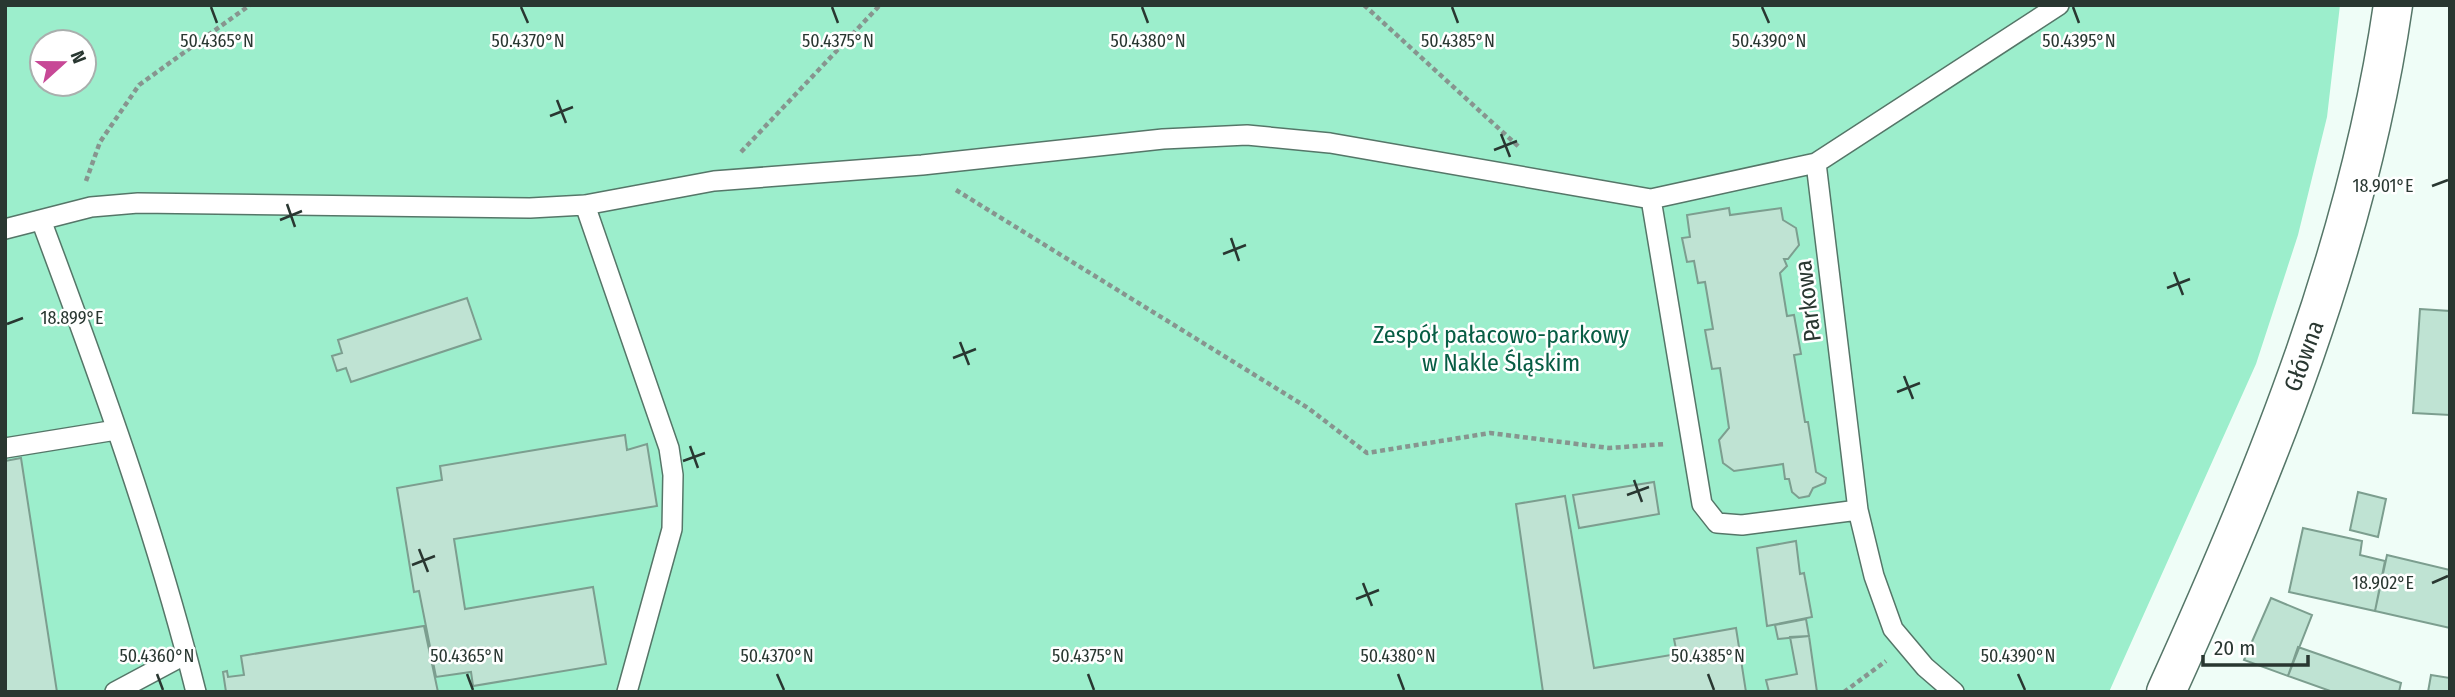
<svg xmlns="http://www.w3.org/2000/svg" width="2455" height="697" viewBox="0 0 2455 697" font-family="'Fira Sans Condensed',sans-serif">
  <rect width="100%" height="100%" fill="#effdf7"/>
  <path fill="#9ceecc" fill-rule="evenodd" d="M5,5H2340L2327,117L2298,235L2256,364L2109,692H5ZM42,42H84V84H42Z"/>
  <path fill="#bfe3d3" stroke="#7c9e8f" stroke-width="2" d="M1729,208L1730,215L1781,208L1783,220L1796,228L1799,245L1788,259H1784L1787,266L1780,273L1787,316L1794,315L1801,354L1794,355L1805,422H1808L1816,472L1826,478L1825,483L1813,488L1809,496L1799,498L1792,492L1789,479H1785L1783,464L1734,471L1723,463L1719,440L1729,428L1720,368L1712,369L1705,330L1713,329L1705,282L1698,283L1694,261L1687,262L1682,238L1690,237L1687,215Z
    M467,298L481,339L351,382L346,368L337,371L332,356L342,353L338,340Z
    M2420,309L2450,311V415L2413,413Z
    M625,435L627,450L647,444L657,506L454,539L465,609L593,587L606,664L473,686L471,672L436,677L419,591L414,592L397,488L442,480L440,466Z
    M21,458L57,692H5V461Z
    M1654,482L1659,514L1579,528L1573,495Z
    M2358,492L2386,499L2378,537L2350,530Z
    M1565,496L1594,668L1677,654L1674,639L1736,628L1746,692H1543L1516,504Z
    M2303,528L2362,541L2360,555L2385,561L2375,611L2289,592Z
    M1796,541L1800,574L1804,573L1812,617L1767,626L1757,548Z
    M2387,555L2450,570V628L2375,611Z
    M2271,598L2312,615L2288,676L2244,660Z
    M1806,619L1809,636L1778,639L1775,625Z
    M424,626L438,692H226L223,672L227,671L228,677L244,675L241,656Z
    M1809,636L1817,692H1769L1766,680L1797,674L1790,637Z
    M2298,647L2401,683L2399,692H2333L2288,676Z
    M2431,675L2450,678V692H2428Z"/>
  <g fill="none" stroke-linecap="round" stroke-linejoin="round">
    <g stroke="#557668" stroke-width="22">
      <path id="lane" d="M1816,163L1858,510L1874,576L1893,629L1925,667L1954,692
        M1651,199L1702,504L1717,523L1742,525L1858,510
        M585,205L669,448L673,475L672,529L627,692
        M41,220C99,375 156,532 196,692
        M5,229L91,207L138,203L530,208L585,205L714,181L922,165L1163,139L1247,135L1330,143L1651,199L1816,163L2059,5
        M5,448L116,430
        M115,692L186,654"/>
    </g>
    <g stroke="#557668" stroke-width="41">
      <path id="primary" d="M2166,692C2266,472 2358,246 2393,5"/>
    </g>
    <path stroke="#87958f" stroke-width="4.5" stroke-dasharray="5 3.5" stroke-linecap="butt" d="M1364,5L1519,147
      M741,152L880,5
      M86,181L100,142L139,85L250,5
      M956,190L1308,408L1367,453L1490,433L1609,448L1665,444
      M1844,692L1886,661"/>
    <use href="#lane" stroke="#fff" stroke-width="19"/>
    <use href="#primary" stroke="#fff" stroke-width="38"/>
  </g>
  <path fill="none" stroke="#293731" stroke-width="2.5" d="M211,7L217,23M521,7L528,23M832,7L838,23M1142,7L1148,23M1452,7L1458,23M1762,7L1769,23M2073,7L2079,23M557,100L566,123M550,116L573,107M1501,134L1510,157M1494,150L1517,141M2432,186L2448,180M287,204L295,227M280,220L302,211M1231,238L1239,261M1223,254L1246,245M2174,272L2183,295M2167,288L2190,279M7,324L23,318M960,342L969,365M953,358L976,349M1904,376L1913,399M1897,392L1920,383M690,446L698,468M683,461L705,453M1634,480L1642,502M1627,495L1649,487M419,549L428,572M412,565L435,556M1363,583L1372,606M2432,583L2448,576M1356,599L1379,590M157,674L163,690M467,674L473,690M777,674L784,690M1088,674L1094,690M1398,674L1404,690M1708,674L1714,690M2018,674L2025,690"/>
  <g text-anchor="middle" stroke-width="5" stroke-linejoin="round" paint-order="stroke">
    <g font-size="24" fill="#293731" stroke="#fff">
      <text transform="translate(1808 301) rotate(-97)" y="8">Parkowa</text>
      <text transform="translate(2304 356) rotate(-70)" y="8">Główna</text>
    </g>
    <g font-size="24" fill="#075d44" stroke="#fff">
      <text x="1501" y="343">Zespół pałacowo-parkowy<tspan x="1501" dy="28">w Nakle Śląskim</tspan></text>
    </g>
  </g>
  <g font-size="18" text-anchor="middle" fill="#293731" stroke="#fff" stroke-width="5" stroke-linejoin="round" paint-order="stroke">
    <text x="217" y="47">50.4365°N</text>
    <text x="528" y="47">50.4370°N</text>
    <text x="838" y="47">50.4375°N</text>
    <text x="1148" y="47">50.4380°N</text>
    <text x="1458" y="47">50.4385°N</text>
    <text x="1769" y="47">50.4390°N</text>
    <text x="2079" y="47">50.4395°N</text>
    <text x="2383" y="192">18.901°E</text>
    <text x="72" y="324">18.899°E</text>
    <text x="2383" y="589">18.902°E</text>
    <text x="157" y="662">50.4360°N</text>
    <text x="467" y="662">50.4365°N</text>
    <text x="777" y="662">50.4370°N</text>
    <text x="1088" y="662">50.4375°N</text>
    <text x="1398" y="662">50.4380°N</text>
    <text x="1708" y="662">50.4385°N</text>
    <text x="2018" y="662">50.4390°N</text>
  </g>
  <rect width="2455" height="697" fill="none" stroke="#293731" stroke-width="14"/>
  <g transform="translate(63 63) rotate(69)"><circle r="33" fill="#ffffff" stroke="#a9afad" stroke-width="2"/>
  <path d="M0-5L12 26L0 18L-12 26Z" fill="#c74896"/>
  <text y="-10" font-size="19" font-weight="bold" text-anchor="middle" fill="#293731">N</text>
  </g>
  <path d="M2203 655v10h105v-10" fill="none" stroke="#293731" stroke-width="3.5"/>
  <text x="2214" y="655" font-size="21" fill="#293731" stroke="#ffffff" stroke-width="5" paint-order="stroke">20 m</text>
</svg>
